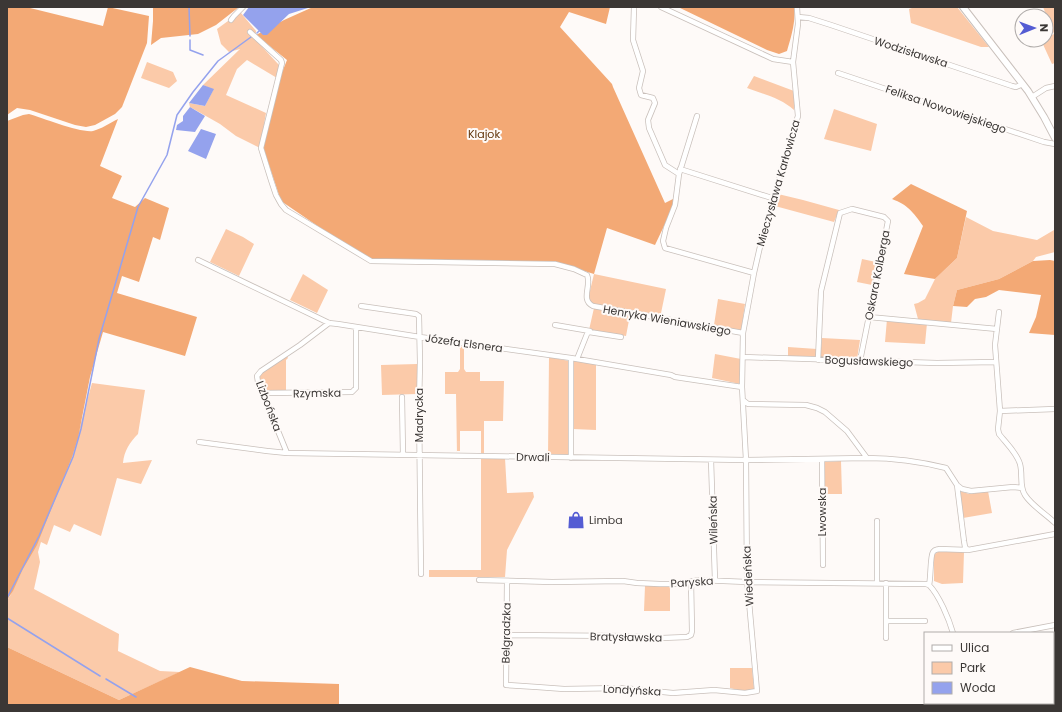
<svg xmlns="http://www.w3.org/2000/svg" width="1062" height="712" viewBox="0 0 1062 712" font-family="Poppins,sans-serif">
  <rect width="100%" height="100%" fill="#fefaf8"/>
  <path fill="#fbcaa9" d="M915,7H957L989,47H981L911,23L909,9Z
    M1043,7H1055V63L1052,64L1041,40H1046V38L1054,34Z
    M239,13H241L256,31L255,39L279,65L277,78L247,60L237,69L226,95L266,113L260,148L236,136L220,124L190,107L189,103L205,106L213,90L203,85L240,49L229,52L221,44L217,29Z
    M147,62L173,72L177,81L169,88L141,78Z
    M754,76L794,91V110C781,98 763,94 747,88Z
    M834,109L877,124L871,151L824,139Z
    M778,194L803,200L839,210L834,222L775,206Z
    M966,217L993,231L1037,240L1054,230L1055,252L1036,257L1033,261L999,279L957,290L953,306L951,323L918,319L914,304L918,303L925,299L935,279L957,258Z
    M226,229L243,237L254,244L239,276L210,262Z
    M862,259L876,262L872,285L857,282Z
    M303,274L328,290L317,313L290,300Z
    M594,274L666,289L660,318L594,304L590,302L588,299Z
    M718,299L745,304L741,332L714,325Z
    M594,308L630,315L626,336L589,330Z
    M887,319L927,323L925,344L885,342Z
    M822,338L860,340L857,359L820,358Z
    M458,346L466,347L464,349V369L466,372H480V381H504L503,421H484V454H481V431H460V451H457V455L456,394H445V372H458L460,369V349Z
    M788,347L817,349L816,358L788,357Z
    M715,354L741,359L740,384L712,378Z
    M287,356L288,358L286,360V391H263L259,377L261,372Z
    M549,357L569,361V456L548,455Z
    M574,361L596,364V430L573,429Z
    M417,364V394L382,395L381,365Z
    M92,383L145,390L138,434C130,442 124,451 123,463L152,460L141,484L117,478L101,536L74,524L70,532L54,525L47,545L41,542L38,552L40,562L34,589L119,634L118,651L160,671L180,672L119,700L7,647V600L10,596L37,539L73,452Z
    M505,458L507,493L533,492L534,497L507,550L505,577H429V570H481V459Z
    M841,461L842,494H825L824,467L825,462Z
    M960,491L969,494L988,491L992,513L963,518Z
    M939,551L964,552L963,583L942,584L934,581V555Z
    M645,586H670V611H644Z
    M730,668H752L754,689L753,690L742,691L730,688Z"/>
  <path fill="#f3a975" d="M7,7H26L103,26L108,7L149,16L147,43L122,107L115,114L95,125L86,127L75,125L30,110L17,108L7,115Z
    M153,7H239L216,25L198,34L161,38L151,45L153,21Z
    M313,7H610L606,24L569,12L560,27L612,84L613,87L665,203L673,199V207L655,245L607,228L594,274L555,262L370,259L322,229L281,201L263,147L279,80L287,60L256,35L284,20Z
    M678,7H794C796,22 791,37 787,51L779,54L767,50Z
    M29,114C43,118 80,133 93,131C101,129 110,123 118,119L100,166L122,176L112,198L135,207L145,198L169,208L160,240L153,237L139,282L122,276L117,293L197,317L185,356L103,332L90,377L78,438L72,457L37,545L23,569L13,591L7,600V121L23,115Z
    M911,184L967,211L957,258L935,279L904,274L923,226C913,212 908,205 892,199Z
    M1050,260L1055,261V335L1029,333L1036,317L1041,295L999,290L986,297L975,299L967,307L953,306L957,290L999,279L1033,261Z
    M7,647L119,700L190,667L242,681L339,684V705H7Z"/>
  <path fill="#94a2ed" d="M249,7H311L289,14L267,35H263L243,15Z
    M203,85L214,89L205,106L189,103Z
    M190,107L205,116L195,132L176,130L177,125L183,121V116Z
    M201,129L216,134L206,159L188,151Z"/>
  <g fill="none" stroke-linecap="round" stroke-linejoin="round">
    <path stroke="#94a2ed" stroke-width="1.5" d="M189,7L190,36
      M257,33L259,31
      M190,40V50L203,55
      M7,598L39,536L73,457L81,429L99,339L138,207L167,155L177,115L193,92L218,61L251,37
      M7,618L100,676
      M106,679L136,697"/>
    <g stroke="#c9c0bb" stroke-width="6">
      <path id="minor" d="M634,7L633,40L643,71L639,88L641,95L653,98L655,103L648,120L649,128L665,165L679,174
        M661,7L773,59L793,62
        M798,17L809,18L831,25L1012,86L1016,87L1023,84
        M231,20L234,16L243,7
        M250,32L281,60L282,63L261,148L271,180L276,195L281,204L286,210L371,261L555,264L574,269L587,275C592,285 580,300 593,306L743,333
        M838,73L1044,142L1055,144
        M1032,97L1046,88L1055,86
        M697,116L679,174L675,205L666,228L663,241L665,248L754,273
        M680,169L775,199
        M198,260L329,323L338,324L420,337L571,358L671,375L675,377L742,387
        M361,306L416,314L419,316L420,362L419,406L421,574
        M999,312L995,345L1000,411L998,429L999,434C1006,443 1017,453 1020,464C1023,475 1019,486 1025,495C1032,506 1046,514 1055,523
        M869,317L997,329
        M555,325L590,331
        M743,357L937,363L996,362
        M571,358V458
        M577,359L587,334L589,332L621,337
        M818,360L821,291L840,213L852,209L884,217L888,221L860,361
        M262,393L352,392L356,388V327
        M402,397L403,455
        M743,400L748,404L806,405L817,408L825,412L847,431L867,458C892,458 922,462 946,468L957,485L962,489L971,491L1013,487L1022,488
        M1000,411L1055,409
        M199,442L267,451L287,453L746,460L867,458
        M287,453L258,382L257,376L261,371L300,345L329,323
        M711,460L715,580
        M822,460L823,565
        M957,485L964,541L965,547L968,550L1055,534
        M877,521V583
        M479,580L552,582L623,581L637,583L660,584H675L700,580L747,582L926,584L929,585
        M507,581L506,685L537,687L564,689L623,688L673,693L714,690L745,693L757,691L747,579L746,460L742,387L743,333L754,273L762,238L775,199L781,171L798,116L793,62L798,24L797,7
        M929,585C931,578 930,556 933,552C935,549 937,550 939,549L968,550
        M929,585C939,595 949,619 953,633
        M886,621H925
        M1013,633L1055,625
        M507,635L624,636L662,638L687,637L691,635L692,631L691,581
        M886,638V583"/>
    </g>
    <g stroke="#c9c0bb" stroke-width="8">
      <path id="major" d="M963,7L1028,91L1044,117L1055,138"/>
    </g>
    <use href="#minor" stroke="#fff" stroke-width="4.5"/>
    <use href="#major" stroke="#fff" stroke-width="6"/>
  </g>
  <defs>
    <g id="shop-bare" transform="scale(1.38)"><path d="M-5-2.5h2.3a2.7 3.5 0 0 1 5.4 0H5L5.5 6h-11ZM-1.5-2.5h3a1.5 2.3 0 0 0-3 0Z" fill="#545cd3" stroke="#fefaf8" stroke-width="2.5" paint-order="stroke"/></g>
  </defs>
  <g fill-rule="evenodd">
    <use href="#shop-bare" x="576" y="520"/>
  </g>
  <g text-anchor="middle" stroke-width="4" stroke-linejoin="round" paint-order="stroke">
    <g font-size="11" fill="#3b3735" stroke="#fefaf8">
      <text transform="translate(911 52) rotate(18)" y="4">Wodzisławska</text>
      <text transform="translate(946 109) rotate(19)" y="4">Feliksa Nowowiejskiego</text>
      <text transform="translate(778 183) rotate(-74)" y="4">Mieczysława Karłowicza</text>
      <text transform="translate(877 275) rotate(-79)" y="4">Oskara Kolberga</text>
      <text transform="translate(667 320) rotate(10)" y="4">Henryka Wieniawskiego</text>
      <text transform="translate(464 343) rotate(8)" y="4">Józefa Elsnera</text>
      <text transform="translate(869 361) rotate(2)" y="4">Bogusławskiego</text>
      <text transform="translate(317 393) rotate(-1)" y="4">Rzymska</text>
      <text transform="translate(269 406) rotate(69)" y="4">Lizbońska</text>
      <text transform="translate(419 415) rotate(-90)" y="4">Madrycka</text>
      <text transform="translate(533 457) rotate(1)" y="4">Drwali</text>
      <text transform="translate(822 512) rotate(-90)" y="4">Lwowska</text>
      <text transform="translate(713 520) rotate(-91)" y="4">Wileńska</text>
      <text transform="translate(748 576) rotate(-93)" y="4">Wiedeńska</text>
      <text transform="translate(692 582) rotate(-4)" y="4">Paryska</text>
      <text transform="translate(506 633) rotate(-89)" y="4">Belgradzka</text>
      <text transform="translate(626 637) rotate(1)" y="4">Bratysławska</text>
      <text transform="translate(632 690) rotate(3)" y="4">Londyńska</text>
    </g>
    <g font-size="11" fill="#603208" stroke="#fefaf8">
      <text x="484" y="138">Klajok</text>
    </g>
    <g font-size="11" fill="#3b3735" stroke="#fefaf8" text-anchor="start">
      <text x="589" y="524">Limba</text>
    </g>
  </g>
  <rect width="1062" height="712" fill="none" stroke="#3b3735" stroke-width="16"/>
  <rect x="924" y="632" width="130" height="72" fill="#fefaf8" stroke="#b0acaa"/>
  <rect x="932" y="645" width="20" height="6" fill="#ffffff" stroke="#b0acaa"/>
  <text x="960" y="652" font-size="12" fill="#3b3735">Ulica</text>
  <rect x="932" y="662" width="20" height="12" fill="#fbcaa9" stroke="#b0acaa"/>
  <text x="960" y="672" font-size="12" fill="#3b3735">Park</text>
  <rect x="932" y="682" width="20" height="12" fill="#94a2ed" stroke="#b0acaa"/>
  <text x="960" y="692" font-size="12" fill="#3b3735">Woda</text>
  <g transform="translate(1034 28) rotate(89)"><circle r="19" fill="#fefaf8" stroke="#b0acaa"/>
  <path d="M0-3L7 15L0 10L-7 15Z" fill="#545cd3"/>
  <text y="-6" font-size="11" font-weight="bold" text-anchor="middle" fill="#3b3735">N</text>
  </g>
</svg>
